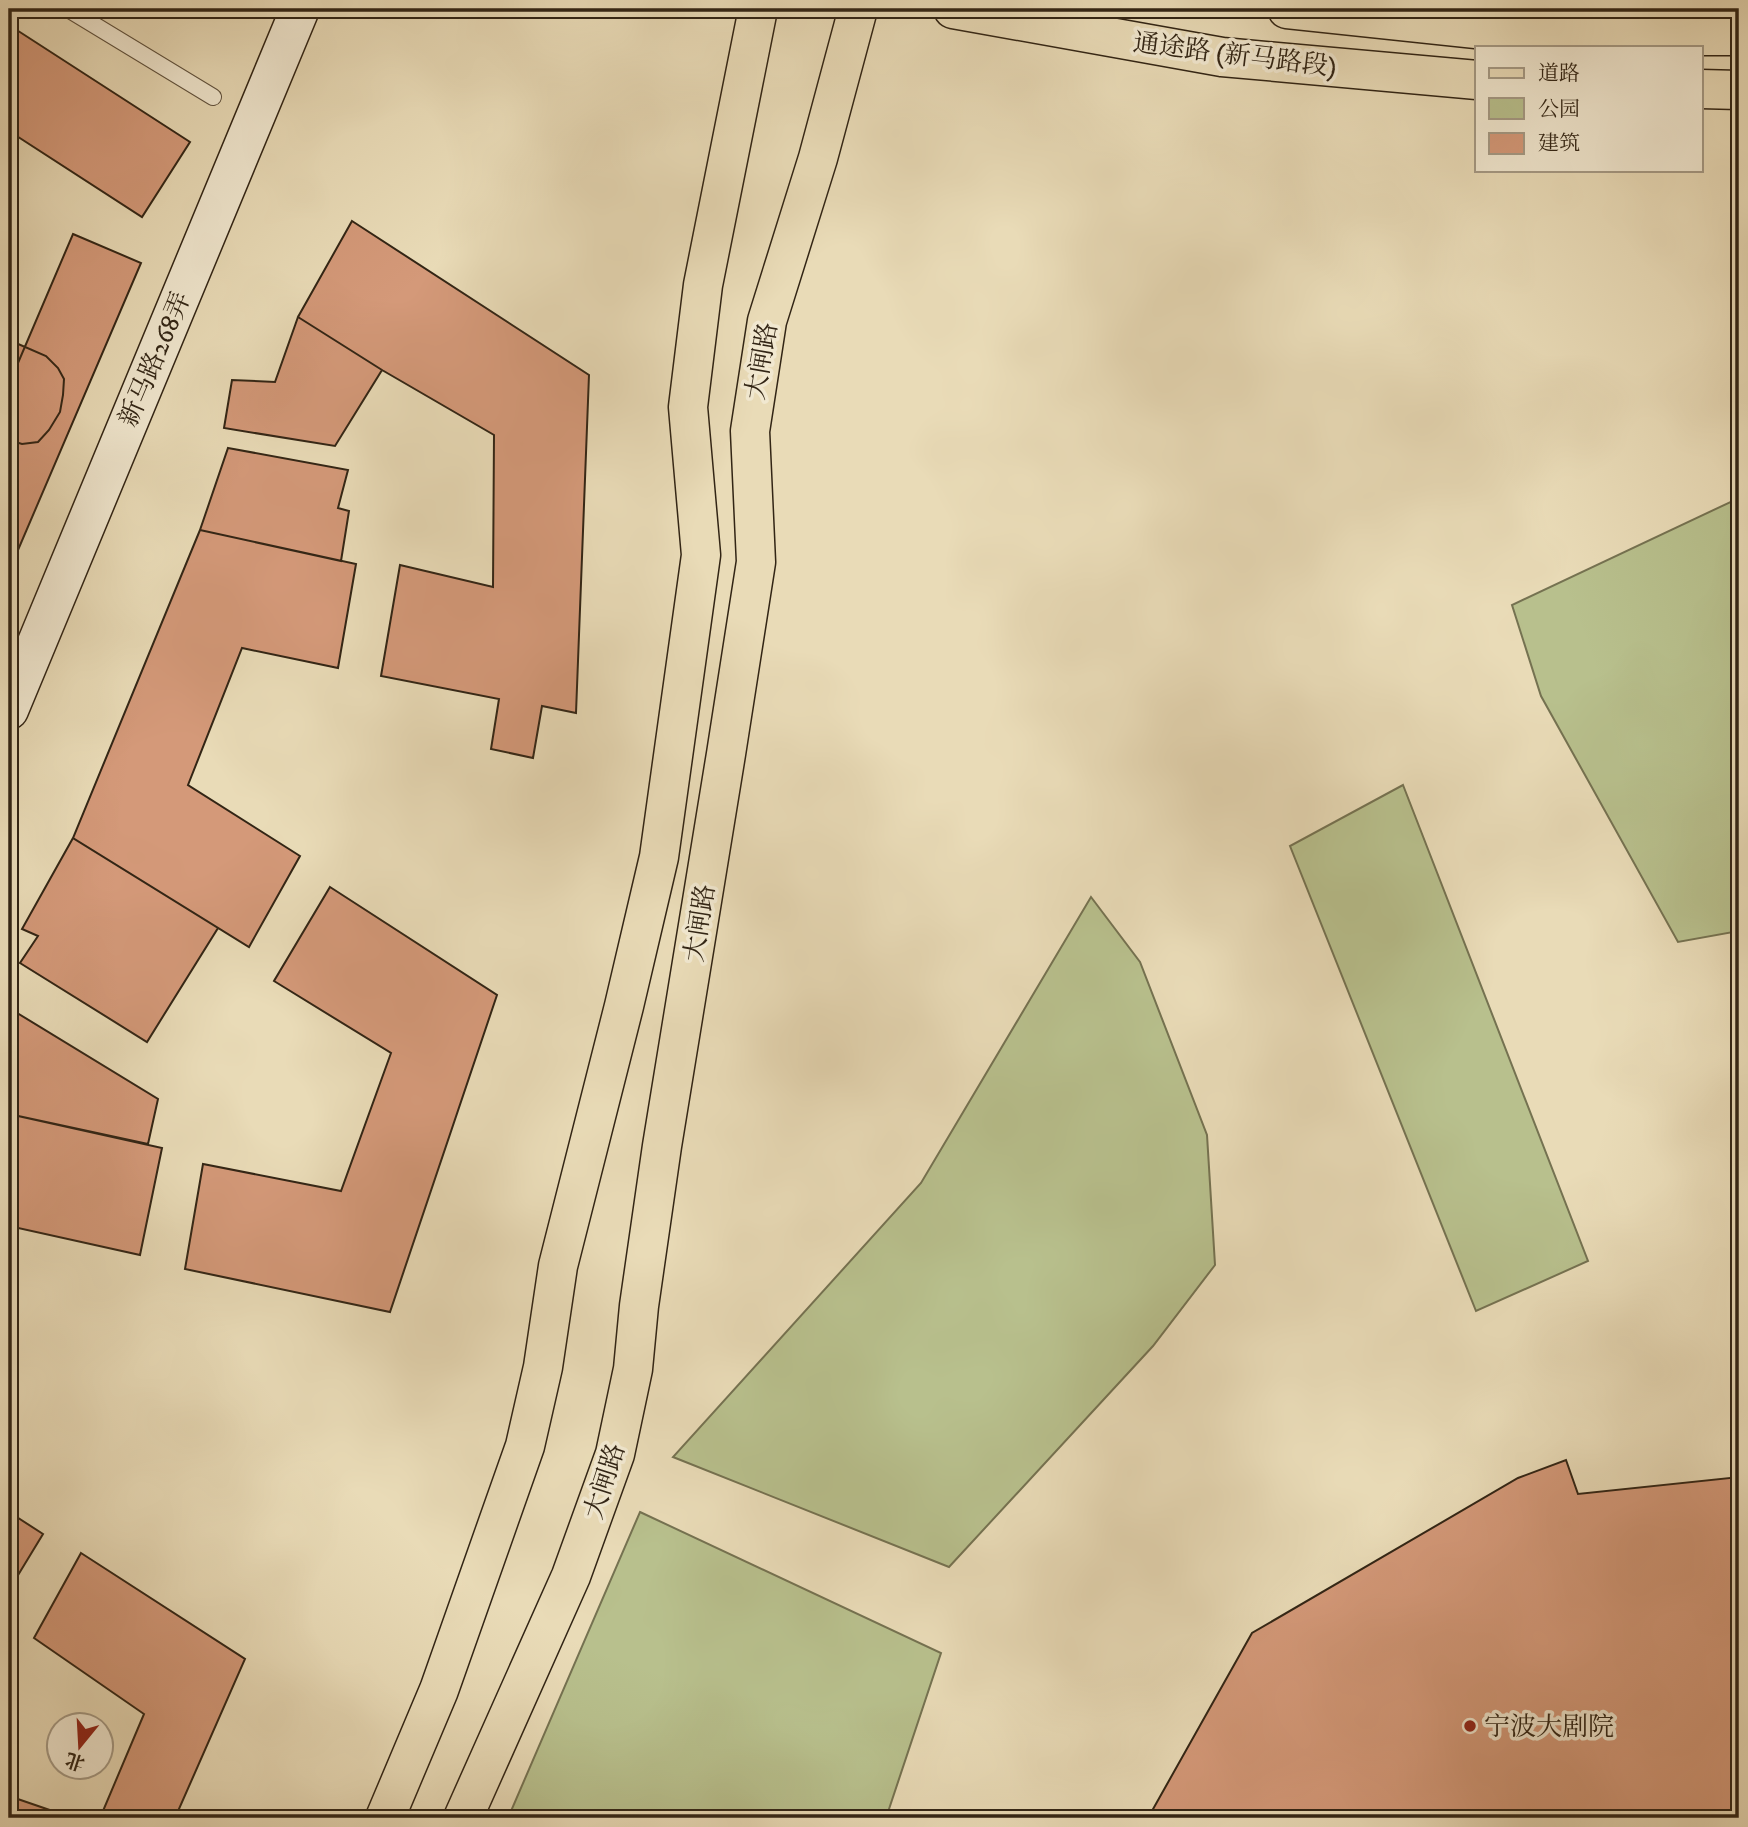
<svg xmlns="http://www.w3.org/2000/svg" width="1748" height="1827" viewBox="0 0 1748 1827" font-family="'IM FELL DW Pica','Noto Serif SC',serif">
  <rect width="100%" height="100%" fill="#e9dbb7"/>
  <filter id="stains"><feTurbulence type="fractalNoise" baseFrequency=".00286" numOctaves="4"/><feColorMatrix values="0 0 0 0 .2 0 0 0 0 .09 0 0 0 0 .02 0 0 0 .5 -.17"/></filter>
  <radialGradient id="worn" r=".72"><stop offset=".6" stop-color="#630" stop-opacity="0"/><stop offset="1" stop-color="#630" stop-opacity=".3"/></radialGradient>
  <path fill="#b8c08d" stroke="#757251" stroke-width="2" d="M1739,498V931L1678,942L1541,696L1512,605Z
    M1403,785L1588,1261L1476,1311L1290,846Z
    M1091,897L1140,962L1207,1135L1215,1265L1153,1346L949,1567L673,1457L921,1183Z
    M640,1512L941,1653L886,1818H508Z"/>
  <path fill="#d49979" stroke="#322515" stroke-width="2" d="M9,25L190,142L142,217L9,131Z
    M352,221L589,375L576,713L542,706L533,758L491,749L499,699L381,676L400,565L493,587L494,435L382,370L298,317Z
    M73,234L141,263L9,571V384Z
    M298,317L382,370L335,446L224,428L232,380L275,382Z
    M9,340L46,356L58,368L64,379L63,395L60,412L49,430L38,442L22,444L9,440Z
    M228,448L348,470L338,508L349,511L341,561L200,530Z
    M200,530L356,564L338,668L242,648L188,785L300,856L249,947L73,838Z
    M73,838L218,928L147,1042L20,963L38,936L22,929Z
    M330,887L497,995L390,1312L185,1269L203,1164L341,1191L391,1053L274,981Z
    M9,1008L158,1099L148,1144L9,1114Z
    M9,1114L162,1148L140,1255L9,1226Z
    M1566,1460L1578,1494L1739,1477V1818H1148L1252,1633L1518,1478Z
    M9,1512L43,1534L9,1590Z
    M81,1553L245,1659L175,1818H100L144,1714L34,1638Z
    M9,1796L73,1818H9Z"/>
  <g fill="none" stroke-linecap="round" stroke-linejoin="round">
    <g stroke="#60523e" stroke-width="18">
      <path id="lane" d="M68,9L213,97"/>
    </g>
    <g stroke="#322515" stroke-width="41">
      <path id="secondary" d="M9,710L300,9"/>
    </g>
    <g stroke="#322515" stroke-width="41">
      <path id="primary" d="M953,9L1222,57L1477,80
        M1287,9L1540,36H1739
        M1701,89L1739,90
        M385,1818L439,1690L525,1446L543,1367L558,1266L624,1006L659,857L701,555L688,407L703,285L758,9
        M463,1818L571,1576L615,1454L633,1369L639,1306L662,1146L726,754L756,562L750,431L767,321L818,158L858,9"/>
    </g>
    <use href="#lane" stroke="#f1e8d0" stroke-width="16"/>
    <use href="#secondary" stroke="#f1e8d0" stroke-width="38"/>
    <use href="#primary" stroke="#e9dbb7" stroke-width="38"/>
  </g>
  <circle fill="#8f2418" stroke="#f1e8d0" stroke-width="2.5" cx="1470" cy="1726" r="7"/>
  <g text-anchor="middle" stroke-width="7" stroke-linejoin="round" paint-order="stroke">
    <g font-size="26" fill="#322515" stroke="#f1e8d0">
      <text transform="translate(1235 54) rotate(7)" y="9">通途路 (新马路段)</text>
      <text transform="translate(154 359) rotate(-67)" y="9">新马路268弄</text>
      <text transform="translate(761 361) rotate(-80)" y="9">大闸路</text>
      <text transform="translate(699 923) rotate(-81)" y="9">大闸路</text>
      <text transform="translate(604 1481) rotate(-72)" y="9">大闸路</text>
    </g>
    <g font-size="26" fill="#322515" stroke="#f1e8d0" text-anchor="start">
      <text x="1484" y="1735">宁波大剧院</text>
    </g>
  </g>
  <rect width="1748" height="1827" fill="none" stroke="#e9dbb7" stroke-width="35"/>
  <rect x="10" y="10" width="1727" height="1806" fill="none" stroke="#322515" stroke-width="3.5"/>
  <rect x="18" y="18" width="1713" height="1792" fill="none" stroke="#322515" stroke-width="2"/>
  <rect x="1475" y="46" width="228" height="126" fill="#f1e8d0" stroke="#a59a85" stroke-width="2"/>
  <rect x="1489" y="68" width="35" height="10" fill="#e9dbb7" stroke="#a59a85" stroke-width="2"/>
  <text x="1538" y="80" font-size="21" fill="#322515">道路</text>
  <rect x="1489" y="98" width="35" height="21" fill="#b8c08d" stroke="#a59a85" stroke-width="2"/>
  <text x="1538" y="116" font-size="21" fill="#322515">公园</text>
  <rect x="1489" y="133" width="35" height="21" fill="#d49979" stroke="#a59a85" stroke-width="2"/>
  <text x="1538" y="150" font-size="21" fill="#322515">建筑</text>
  <g transform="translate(80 1746) rotate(198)"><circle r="33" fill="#f1e8d0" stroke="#a59a85" stroke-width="2"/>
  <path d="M0-5L12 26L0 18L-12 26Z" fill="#8f2418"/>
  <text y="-10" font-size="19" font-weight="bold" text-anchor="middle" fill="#322515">北</text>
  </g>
  <rect width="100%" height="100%" filter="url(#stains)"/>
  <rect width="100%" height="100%" fill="url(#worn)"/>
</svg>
